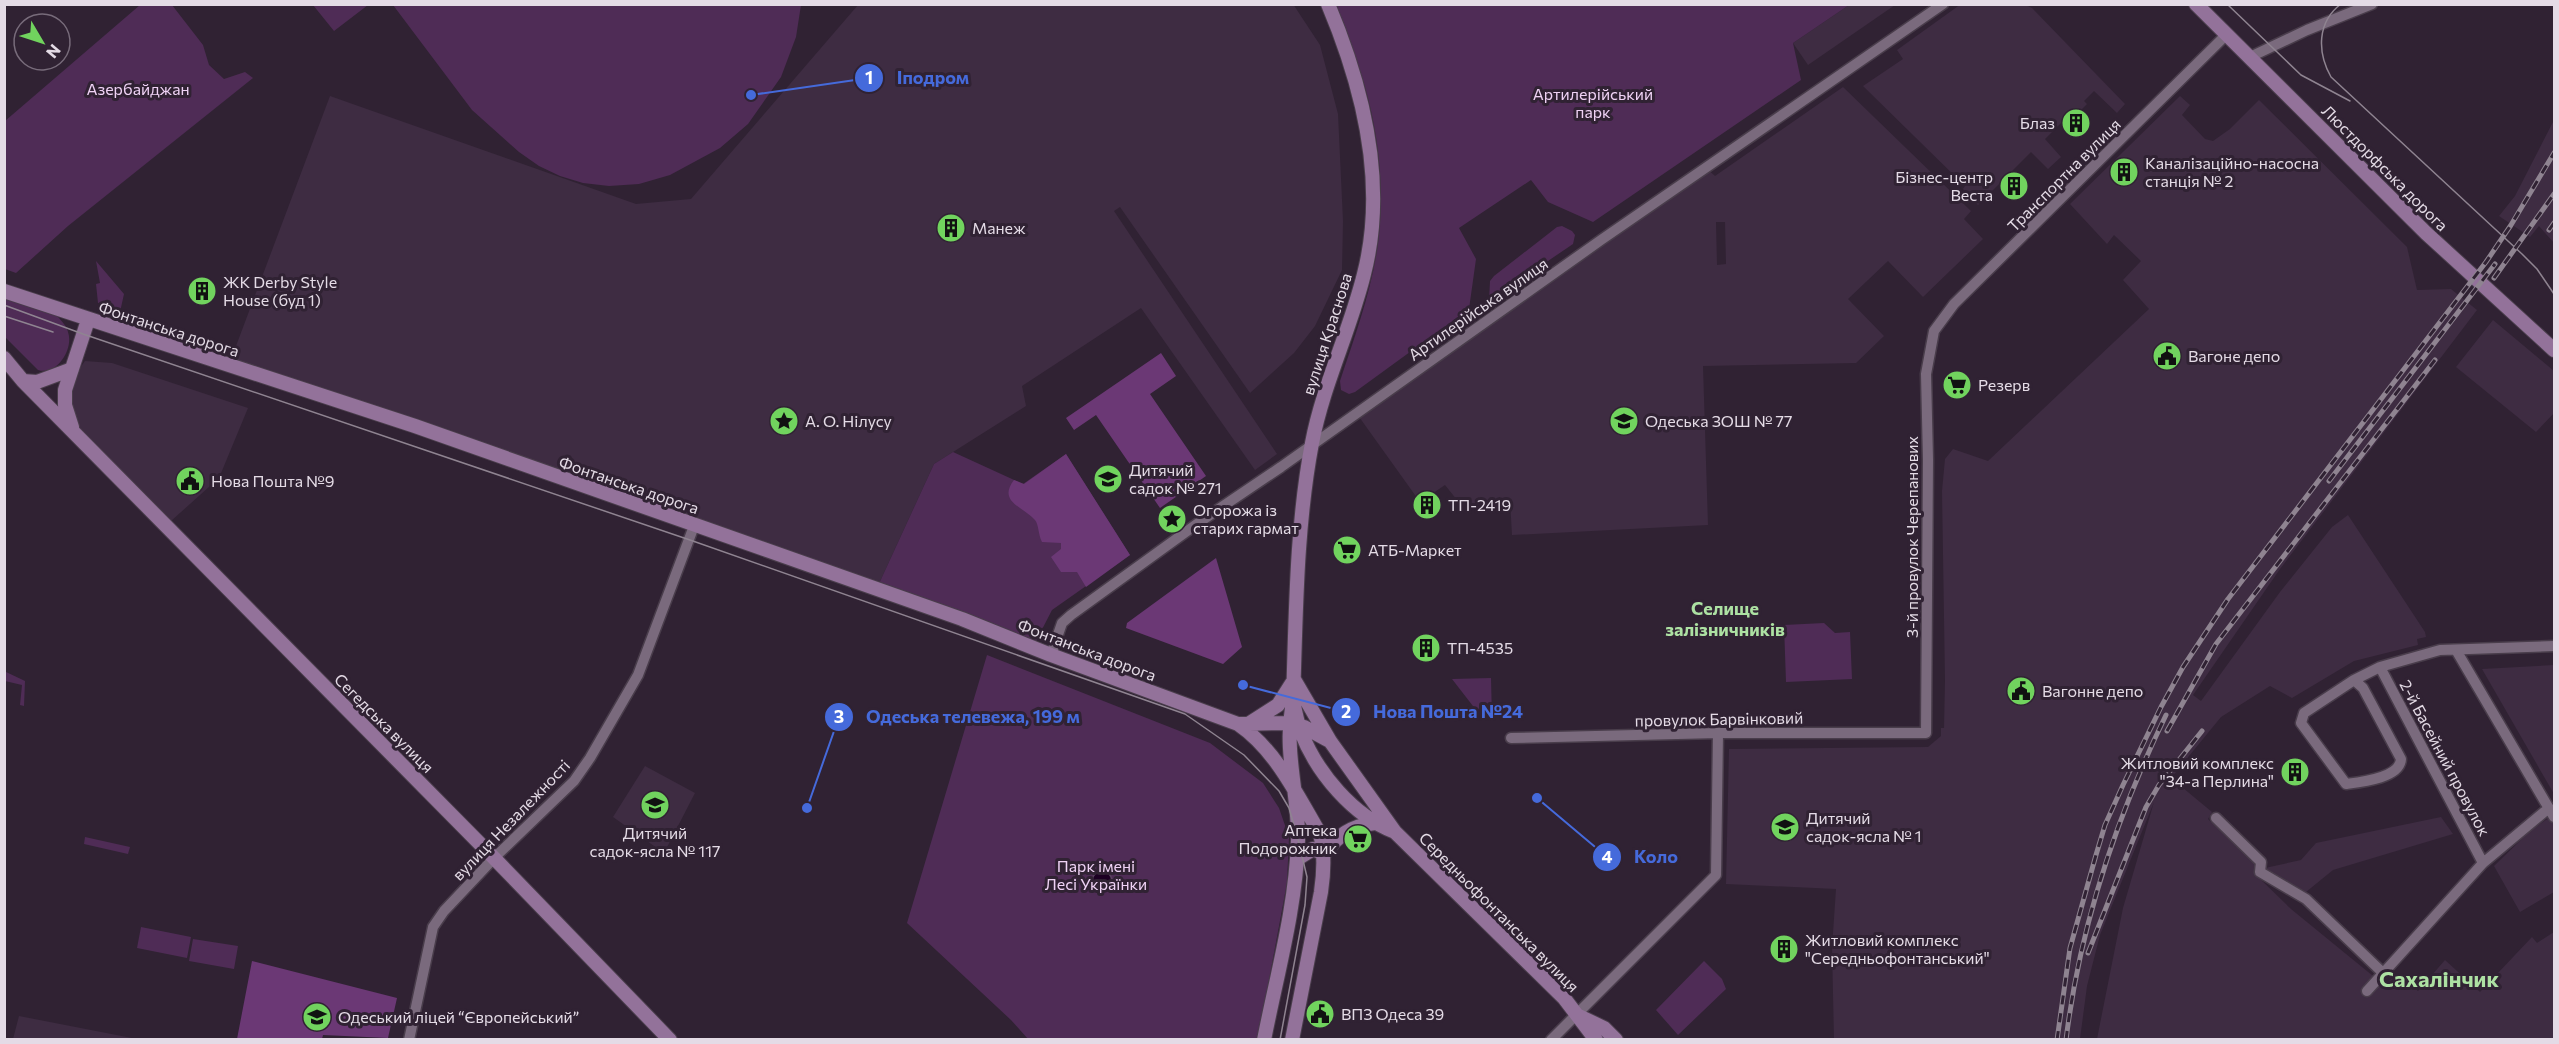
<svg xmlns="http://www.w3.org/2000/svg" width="2559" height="1044" viewBox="0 0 2559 1044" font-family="Commissioner,sans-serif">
  <rect width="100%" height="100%" fill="#302233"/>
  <path fill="#3e2c42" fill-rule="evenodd" d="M1293,4L1320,45L1338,114L1343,221L1342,270L1315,326L1294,353L1250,393L1120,207L1114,211L1277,454L1255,470L1141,308L1022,386L1026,406L934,464L877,588L230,362L330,96L636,204L691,199L858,5Z
    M1961,4L2025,5L2032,8L2125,104L2117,113L2094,91L2084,101L2087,104L2075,116L2071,113L2045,139L2061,157L2048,169L2031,152L1978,205L1963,189L1965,186L1863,86L1903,59L1897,50Z
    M1849,5H1895L1808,65L1793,43Z
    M1843,87L1971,211L1964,219L1983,239L1923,297L1888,261L1848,299L1884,336L1856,363L1703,366L1708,525L1512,535L1510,500L1461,505L1445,485L1420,502L1357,414L1706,168L1715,176ZM1716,222H1725L1726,264L1717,265Z
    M2180,96L2190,105L2182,115L2205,139L2213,141L2230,129L2259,100L2407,247L2417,290L2451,289L2477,310L2280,569L2193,695L2201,701L2280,592L2332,527L2348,515L2425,632L2426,637L2417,639L2418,645L2354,661L2292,698L2270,686L2221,717L2171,778L2212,812L2208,819L2256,866V875L2291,909L2384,985L2398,974L2418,991L2445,960L2480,992L2532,937L2537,943L2554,932V1039H2097L2123,908L2154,802L2100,935L2087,986L2080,1039H1834L1832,948L1836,889L1726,884L1729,749L1928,747L1941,736V728H1944L1945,681L1942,491L1945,459L1953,449L1988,461L2149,309L2123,280L2141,261L2114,235L2107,244L2070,204Z
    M2554,120V243L2539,226L2530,237L2499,216L2515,196Z
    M2493,320L2554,371V413L2536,432L2456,367Z
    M85,361L112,363L248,408L219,478L171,521L78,430L71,400L77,372Z
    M2554,665V794L2482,669Z
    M645,766L695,793L664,853L613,817Z
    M2441,817L2453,834L2333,870L2306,892L2265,868L2301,860L2316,843Z
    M2550,817L2554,825V892L2520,912L2494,866L2530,831Z
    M19,1016L137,1039H13Z"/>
  <path fill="#4f2c56" d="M140,5H172L203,45L209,65L224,79L245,72L253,78L68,226L16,273L5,269V121Z
    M313,5H368L334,31Z
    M393,5H801L796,37L781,77L748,124L720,148L670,175L639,184L609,186L583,183L560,176L539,166L519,152L472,110Z
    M1331,5H1849L1793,43L1801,80L1593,222L1548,202L1531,180L1459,228L1476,259L1469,309L1355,392L1349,394L1341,390L1340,381C1357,330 1377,276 1380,222C1384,168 1374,105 1354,55C1347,38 1339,21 1331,5Z
    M1562,226L1572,231L1575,235L1573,244L1489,301L1490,281L1494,276L1557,227Z
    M96,261L124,294L120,312L98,303L96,284L100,283Z
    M4,297C20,302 46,305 58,317C61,320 67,327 68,332C74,349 57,376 38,370L5,337Z
    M953,452L1023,484L1066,454L1130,555L1052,610L1034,645L877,588L934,464Z
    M1824,623L1835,633L1850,632L1852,679L1786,682L1784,625Z
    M987,655L1210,743L1263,783L1279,808L1289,837L1287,883L1258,1039H1028L1011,1020L907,923Z
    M4,671L25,681L24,706L20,705L22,685L5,681Z
    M1491,678L1492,718L1483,719L1452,679Z
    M85,837L130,847L128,854L84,844Z
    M141,927L191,937L187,958L137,948Z
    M193,939L238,946L234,969L189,961Z
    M1704,961L1722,979L1726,989L1678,1035L1656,1010Z"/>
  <path fill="#6b3875" d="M1161,353L1176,376L1150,394L1206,476L1160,508L1096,415L1074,430L1066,418Z
    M1066,454L1130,555L1086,587L1077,572H1061L1051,557L1061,549V543L1042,542C1038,534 1039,525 1035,520C1024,507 997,502 1014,480L1024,484Z
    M1216,558L1242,647L1223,664L1126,628L1127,623Z
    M252,961L397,998L388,1038L323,1035L322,1039H237Z"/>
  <path fill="#1c0023" stroke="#58425e" stroke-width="1.5" d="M1092 881a10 10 0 1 1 20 0a10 10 0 1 1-20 0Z"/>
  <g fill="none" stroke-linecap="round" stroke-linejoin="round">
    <g stroke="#493d4b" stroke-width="13">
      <path id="minor" d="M2250,57L2307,30L2372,4
        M2456,650L2554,817
        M1051,655L1062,623L1071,615L1201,521L1281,467L1601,240L1943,4
        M2380,667L2483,863
        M2354,680L2363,688L2401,759C2400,778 2362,782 2346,784L2301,723L2304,713L2354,680L2380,667L2440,650L2554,646
        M1511,738L1718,733H1926L1928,460L1926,374L1934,331L1954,304L2226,35
        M2216,818L2261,862L2260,872L2306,899L2383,973
        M2367,991L2483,863L2549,808
        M409,1040L433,927L444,911L494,858L574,781L590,758L638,675L694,526
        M1551,1040L1716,875L1718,733"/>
    </g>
    <g stroke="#493d4b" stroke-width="16">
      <path id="major" d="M1328,4C1363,87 1387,185 1364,274C1350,331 1323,385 1312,443C1296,527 1296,615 1293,700C1295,711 1297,722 1301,732C1317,773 1353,816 1395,832
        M2196,4L2426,233L2554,350
        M4,291L415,426L962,619L1051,655L1238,724C1276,750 1297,795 1320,834C1325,853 1324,872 1321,892L1292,1040
        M4,358L23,381L494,858L670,1040
        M23,381L37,382L72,369
        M72,427L65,405V390L88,320
        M1295,681L1330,741L1395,832L1564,998L1596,1040
        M1250,723L1278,705L1292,683
        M1238,724L1289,723L1304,727L1328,740
        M1324,854C1338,835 1351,826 1375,823
        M1297,859L1313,849L1324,854
        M1579,1016L1604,1028L1616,1040
        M1264,1040C1277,974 1296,907 1298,840C1299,796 1284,753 1292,708"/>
    </g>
    <use href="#minor" stroke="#7a6a7d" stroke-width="10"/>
    <use href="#major" stroke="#93729a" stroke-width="14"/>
    <path stroke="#8f8491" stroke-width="1.5" d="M2227,4L2301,75L2350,101
      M2341,4C2317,22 2317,52 2331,77L2522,254L2537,269L2554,294
      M4,305L83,334L690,540L1185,714L1244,755L1279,791L1289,808L1298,839L1307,877L1305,905L1280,1040
      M4,316L53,332"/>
    <g stroke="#8f8491" stroke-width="5">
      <path id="rail" d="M2549,230L2554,223
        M2494,278L2554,194
        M2329,481L2495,264
        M2167,731L2216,644L2435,360
        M2088,953L2146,807L2159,785L2202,731
        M2057,1040L2070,948L2096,855L2105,825L2123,785L2161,707L2183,667L2228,599L2486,262L2511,225L2554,153
        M2066,1040C2080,925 2116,818 2166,715"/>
    </g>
    <use href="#rail" stroke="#302233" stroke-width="3" stroke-dasharray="9" stroke-linecap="butt"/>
  </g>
  <defs>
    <g id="building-disc" transform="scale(1.5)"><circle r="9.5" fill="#71d35e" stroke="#302233"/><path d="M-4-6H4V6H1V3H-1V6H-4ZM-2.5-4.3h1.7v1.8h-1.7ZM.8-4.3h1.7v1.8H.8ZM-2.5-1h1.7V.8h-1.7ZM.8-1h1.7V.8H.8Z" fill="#111"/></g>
    <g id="civic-disc" transform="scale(1.5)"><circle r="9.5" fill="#71d35e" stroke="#302233"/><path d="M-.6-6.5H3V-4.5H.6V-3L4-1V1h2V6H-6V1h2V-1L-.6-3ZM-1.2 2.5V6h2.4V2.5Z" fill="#111"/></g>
    <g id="supermarket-disc" transform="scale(1.5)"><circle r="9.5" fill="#71d35e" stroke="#302233"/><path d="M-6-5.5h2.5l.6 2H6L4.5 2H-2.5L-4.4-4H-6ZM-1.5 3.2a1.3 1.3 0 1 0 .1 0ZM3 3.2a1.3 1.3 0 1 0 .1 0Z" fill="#111"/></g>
    <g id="sight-disc" transform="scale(1.5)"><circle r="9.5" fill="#71d35e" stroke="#302233"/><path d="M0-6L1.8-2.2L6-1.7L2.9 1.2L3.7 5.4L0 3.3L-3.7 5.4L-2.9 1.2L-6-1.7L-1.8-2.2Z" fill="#111"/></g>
    <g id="school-disc" transform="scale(1.5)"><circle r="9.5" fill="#71d35e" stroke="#302233"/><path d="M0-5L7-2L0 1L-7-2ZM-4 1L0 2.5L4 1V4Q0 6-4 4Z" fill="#111"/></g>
  </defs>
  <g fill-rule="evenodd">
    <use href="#building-disc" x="2076" y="123"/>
    <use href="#building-disc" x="2124" y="172"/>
    <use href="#building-disc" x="2014" y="186"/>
    <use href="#building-disc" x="951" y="228"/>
    <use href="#building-disc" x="202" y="291"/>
    <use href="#civic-disc" x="2167" y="356"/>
    <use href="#supermarket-disc" x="1957" y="385"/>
    <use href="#sight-disc" x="784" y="421"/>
    <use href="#school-disc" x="1624" y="421"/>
    <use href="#school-disc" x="1108" y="479"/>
    <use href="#civic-disc" x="190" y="481"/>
    <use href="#building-disc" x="1427" y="505"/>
    <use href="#sight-disc" x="1172" y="519"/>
    <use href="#supermarket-disc" x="1347" y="550"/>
    <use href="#building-disc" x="1426" y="648"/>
    <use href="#civic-disc" x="2021" y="691"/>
    <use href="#building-disc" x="2295" y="772"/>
    <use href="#school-disc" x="655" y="805"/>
    <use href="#school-disc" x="1785" y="827"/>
    <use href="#supermarket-disc" x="1358" y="839"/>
    <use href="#building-disc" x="1784" y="949"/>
    <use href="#civic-disc" x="1320" y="1014"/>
    <use href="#school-disc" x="317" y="1017"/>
  </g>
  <g text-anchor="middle" stroke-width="6" stroke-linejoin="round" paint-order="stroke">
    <g font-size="16" fill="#efd2f5" stroke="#302233">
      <text x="138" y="95">Азербайджан</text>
      <text x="1593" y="100">Артилерійський<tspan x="1593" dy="18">парк</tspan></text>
      <text x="1096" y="872">Парк імені<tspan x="1096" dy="18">Лесі Українки</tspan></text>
    </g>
    <g font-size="16" fill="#e4dbe6" stroke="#302233" text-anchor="start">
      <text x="2055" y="129" text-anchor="end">Блаз</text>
      <text x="2145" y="169">Каналізаційно-насосна<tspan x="2145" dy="18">станція № 2</tspan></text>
      <text x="1993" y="183" text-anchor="end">Бізнес-центр<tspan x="1993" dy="18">Веста</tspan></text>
      <text x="972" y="234">Манеж</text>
      <text x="223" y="288">ЖК Derby Style<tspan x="223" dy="18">House (буд 1)</tspan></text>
      <text x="2188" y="362">Вагоне депо</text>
      <text x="1978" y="391">Резерв</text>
      <text x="805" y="427">А. О. Нілусу</text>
      <text x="1645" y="427">Одеська ЗОШ № 77</text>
      <text x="1129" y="476">Дитячий<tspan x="1129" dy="18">садок № 271</tspan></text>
      <text x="211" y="487">Нова Пошта №9</text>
      <text x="1448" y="511">ТП-2419</text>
      <text x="1193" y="516">Огорожа із<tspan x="1193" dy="18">старих гармат</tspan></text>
      <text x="1368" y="556">АТБ-Маркет</text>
      <text x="1447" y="654">ТП-4535</text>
      <text x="2042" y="697">Вагонне депо</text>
      <text x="2274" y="769" text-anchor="end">Житловий комплекс<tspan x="2274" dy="18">"34-а Перлина"</tspan></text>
      <text x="1806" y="824">Дитячий<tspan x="1806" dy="18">садок-ясла № 1</tspan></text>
      <text x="1337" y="836" text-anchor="end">Аптека<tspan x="1337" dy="18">Подорожник</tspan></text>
      <text x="655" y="839" text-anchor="middle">Дитячий<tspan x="655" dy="18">садок-ясла № 117</tspan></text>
      <text x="1805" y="946">Житловий комплекс<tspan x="1805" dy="18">"Середньофонтанський"</tspan></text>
      <text x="1341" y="1020">ВПЗ Одеса 39</text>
      <text x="338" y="1023">Одеський ліцей “Європейський”</text>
    </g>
    <g font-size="16" fill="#e4dbe6" stroke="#302233">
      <text transform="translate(2385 168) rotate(45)" y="6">Люстдорфська дорога</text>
      <text transform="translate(2064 175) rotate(-45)" y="6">Транспортна вулиця</text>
      <text transform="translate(1478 309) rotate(-35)" y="6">Артилерійська вулиця</text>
      <text transform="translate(169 329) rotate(18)" y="6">Фонтанська дорога</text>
      <text transform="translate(1327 334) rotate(-72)" y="6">вулиця Краснова</text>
      <text transform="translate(629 485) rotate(19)" y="6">Фонтанська дорога</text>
      <text transform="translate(1912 537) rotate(-90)" y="6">3-й провулок Черепанових</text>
      <text transform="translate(1087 650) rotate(21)" y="6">Фонтанська дорога</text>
      <text transform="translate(1719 719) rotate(-1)" y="6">провулок Барвінковий</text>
      <text transform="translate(384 723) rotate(45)" y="6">Сегедська вулиця</text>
      <text transform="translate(2445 758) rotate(62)" y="6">2-й Басейний провулок</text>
      <text transform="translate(511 820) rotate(-46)" y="6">вулиця Незалежності</text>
      <text transform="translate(1499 912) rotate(45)" y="6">Середньофонтанська вулиця</text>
    </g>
    <g font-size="18" font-weight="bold" fill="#ade1a3" stroke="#302233">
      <text x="1725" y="615">Селище<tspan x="1725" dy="21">залізничників</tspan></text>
    </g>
    <g font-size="22" font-weight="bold" fill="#ade1a3" stroke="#302233">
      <text x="2439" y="987">Сахалінчик</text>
    </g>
  </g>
  <path fill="none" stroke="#456adb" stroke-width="2" d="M751 95L869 78M1243 685L1346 712M807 808L839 717M1537 798L1607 857"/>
  <g fill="#456adb" stroke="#302233" stroke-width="2">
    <circle cx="751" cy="95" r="6"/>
    <circle cx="1243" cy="685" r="6"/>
    <circle cx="807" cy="808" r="6"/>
    <circle cx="1537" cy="798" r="6"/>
    <circle cx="869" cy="78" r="15"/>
    <circle cx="1346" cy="712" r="15"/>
    <circle cx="839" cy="717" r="15"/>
    <circle cx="1607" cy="857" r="15"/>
  </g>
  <g font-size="18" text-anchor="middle" font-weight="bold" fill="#fff">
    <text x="869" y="84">1</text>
    <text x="1346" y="718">2</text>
    <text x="839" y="723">3</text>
    <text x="1607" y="863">4</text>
  </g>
  <g font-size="18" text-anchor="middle" font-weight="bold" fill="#456adb" stroke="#302233" stroke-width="6" stroke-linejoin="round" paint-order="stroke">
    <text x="933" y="84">Іподром</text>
    <text x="1448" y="718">Нова Пошта №24</text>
    <text x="973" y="723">Одеська телевежа, 199 м</text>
    <text x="1656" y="863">Коло</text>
  </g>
  <rect width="2559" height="1044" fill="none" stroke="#e4dbe6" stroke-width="12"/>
  <g transform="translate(42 42) rotate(129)"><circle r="28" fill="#302233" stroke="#786c7b" stroke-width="1.5"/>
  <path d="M0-4.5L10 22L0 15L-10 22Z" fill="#71d35e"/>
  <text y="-9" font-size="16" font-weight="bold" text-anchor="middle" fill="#e4dbe6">N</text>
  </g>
</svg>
